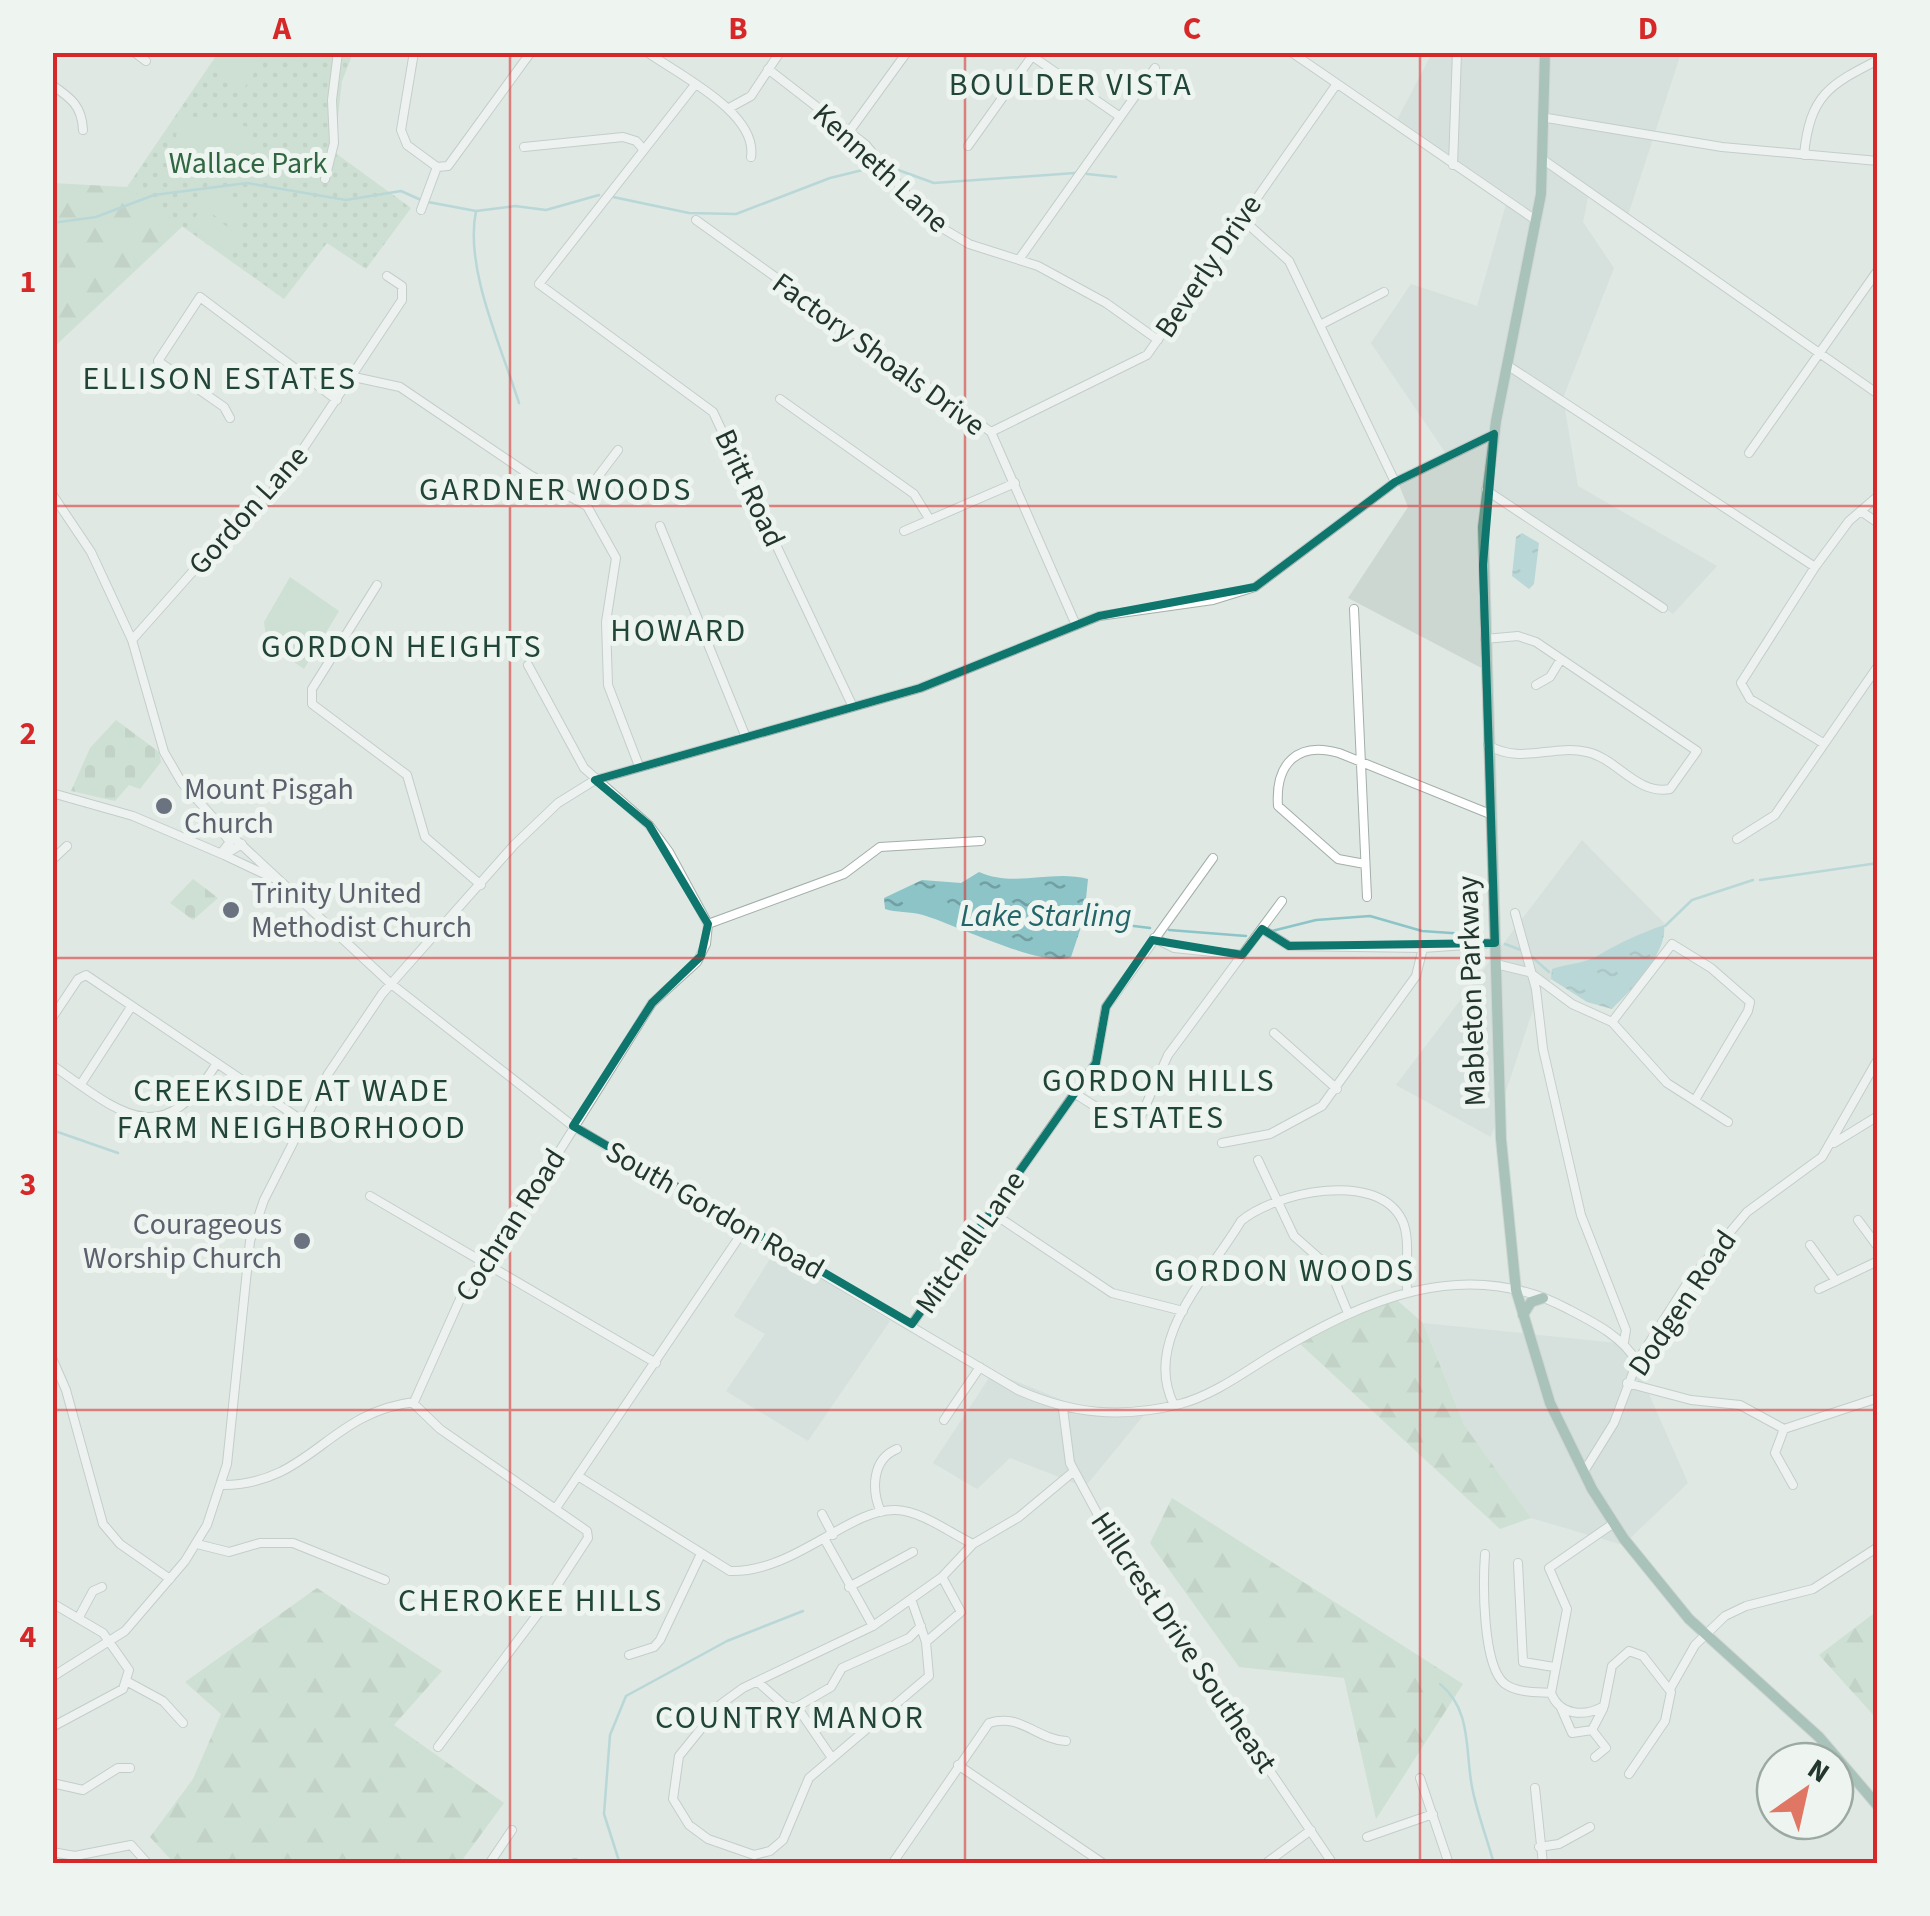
<svg xmlns="http://www.w3.org/2000/svg" width="1930" height="1916" viewBox="0 0 1930 1916" font-family="'Source Sans 3',sans-serif">
  <defs>
    <pattern id="forest-firs" width="22" height="20" patternUnits="userSpaceOnUse" patternTransform="scale(2.5)"><rect width="22" height="20" fill="#bad7be"/><path d="M5 1l3.5 6h-7zM16 11l3.5 6h-7z" fill="#a0b9a4"/></pattern>
    <pattern id="cemetery-stones" width="16" height="16" patternUnits="userSpaceOnUse" patternTransform="scale(2.5)"><rect width="16" height="16" fill="#bad7be"/><path d="M2 7V4a2 2 0 0 1 4 0v3zM10 15v-3a2 2 0 0 1 4 0v3z" fill="#a0b9a4"/></pattern>
    <pattern id="park-dots" width="8" height="8" patternUnits="userSpaceOnUse" patternTransform="scale(2.5)"><rect width="8" height="8" fill="#bad7be"/><path d="M2 2h.1M6 6h.1" fill="none" stroke="#a0b9a4" stroke-width="1.8" stroke-linecap="round"/></pattern>
    <pattern id="water-ripples" width="26" height="14" patternUnits="userSpaceOnUse" patternTransform="scale(2.5)"><rect width="26" height="14" fill="#8cc4c7"/><path d="M2 4q2-2 4 0t4 0M15 11q2-2 4 0t4 0" fill="none" stroke="#72a0a2"/></pattern>
  </defs>
  <rect width="100%" height="100%" fill="#dfe8e3"/>
  <path fill="#cdd7d2" d="M1432,53H1681L1628,215L1590,187L1583,222L1614,268L1563,398L1578,486L1717,566L1673,614L1488,487L1491,673L1348,598L1408,507L1399,485L1447,455L1371,343L1411,284L1477,306L1507,201L1396,122Z
    M1582,840L1665,924L1541,985L1491,1137L1396,1085Z
    M775,1251L890,1321L808,1441L726,1391L765,1334L734,1316Z
    M1423,1323L1627,1344L1688,1483L1623,1545L1531,1518L1464,1425Z
    M993,1372L1084,1409L1148,1410L1085,1487L1010,1458L977,1489L933,1463Z"/>
  <path fill="url(#forest-firs)" d="M52,183L127,187L184,225L54,347Z
    M1390,1294L1423,1323L1464,1425L1531,1518L1500,1529L1298,1342Z
    M1172,1498L1463,1684L1376,1819L1344,1678L1239,1667L1150,1543Z
    M317,1588L442,1671L394,1725L504,1803L460,1863H174L150,1837L193,1779L221,1714L185,1682Z
    M1877,1611V1719L1819,1655Z"/>
  <path fill="url(#cemetery-stones)" d="M116,720L159,752L161,762L140,789L129,785L115,801L71,791L90,748Z
    M193,879L218,898L193,920L170,903Z"/>
  <path fill="url(#park-dots)" d="M218,53H353L342,81L334,152L411,208L366,269L327,243L284,299L127,187Z"/>
  <path fill="#bad7be" d="M219,53V52L267,53L243,90L210,66Z
    M180,114L254,128L249,162L174,148Z
    M211,189L243,210L232,227L200,206Z
    M201,209L242,237L230,257L188,227Z
    M290,577L339,611L304,669L267,643L264,622Z"/>
  <path fill="url(#water-ripples)" d="M1522,533L1539,543L1534,584L1529,589L1512,576L1516,537Z
    M979,872C1015,888 1051,869 1088,879L1084,918L1071,957C1044,969 954,924 923,915C910,911 896,913 885,909L884,898L922,880L961,883Z
    M1664,925C1668,953 1631,990 1612,1009L1587,1002L1551,979L1552,969C1566,964 1587,963 1599,955C1619,943 1641,933 1664,925Z"/>
  <g fill="none" stroke-linecap="round" stroke-linejoin="round">
    <path stroke="#8cc4c7" stroke-width="2.5" d="M890,167L934,183L1075,173
      M1087,174L1116,177
      M613,197L689,213L736,214L830,178L879,166
      M428,202L476,211L515,206L546,210L599,195
      M476,211C464,268 502,348 519,403
      M52,223L96,217L154,195L247,183L346,200L401,191L421,200
      M1760,880L1878,863
      M1085,920L1150,928
      M1665,926L1692,900L1753,880
      M1169,930L1246,936
      M1272,931L1316,920L1370,916L1422,931L1480,935
      M1505,944L1521,950
      M1532,957L1549,972
      M52,1130L118,1153
      M1440,1684C1472,1710 1465,1750 1472,1787C1477,1813 1487,1838 1494,1864
      M620,1864L604,1814L610,1735L626,1696L727,1641L803,1611"/>
    <g stroke="#a3afa9" stroke-width="10">
      <path id="minor" d="M134,52L146,61
        M414,52L401,130L407,145L437,167
        M647,52C679,75 758,113 751,157
        M1291,52L1537,221
        M1032,56L1119,116
        M768,69L866,145L913,202L942,228L969,244L1038,266L1106,303L1158,340
        M52,85C71,98 82,106 83,130
        M694,86L539,284L713,412L853,707
        M731,107L751,96L780,52
        M1547,118L1722,147L1878,161
        M849,132L907,52
        M968,146L1035,52
        M524,147L623,137L636,141L644,150
        M1804,155C1810,95 1829,85 1878,60
        M1545,161L1878,394
        M1453,165L1457,52
        M437,167L448,166L531,52
        M325,179L334,143L332,100L338,52
        M421,210L437,167
        M1241,218L1289,261L1395,482
        M696,220L991,432L1076,625
        M1020,258L1155,68
        M1320,325L1384,292
        M1507,365L1815,567
        M354,377L400,387L530,475L587,506L616,558L606,622L608,685L639,766
        M780,399L914,494L930,520
        M230,418L224,407L158,361L200,297L337,400
        M991,432L1147,355L1336,85
        M1749,453L1878,270
        M1486,490L1663,608
        M52,494L91,552L132,640L164,752L182,783L219,824L390,983L573,1126L1018,1390C1072,1414 1121,1419 1180,1404C1214,1395 1244,1372 1274,1354C1364,1300 1464,1255 1566,1308C1593,1322 1622,1336 1637,1362
        M581,499L618,450
        M1862,512L1878,523
        M660,526L745,735
        M904,531L1015,483
        M377,585L312,689V704L407,775L425,837L481,885
        M1354,609L1367,897
        M1485,639L1518,636L1536,642L1697,751L1670,789C1636,795 1618,759 1587,752C1552,744 1520,765 1488,745
        M132,640L210,552L279,485L402,300V286L387,276
        M1536,685L1550,677L1561,659
        M1823,743L1750,699L1741,683L1815,567L1849,521L1878,496
        M52,793L133,816L224,855L242,844
        M220,829L230,842L222,852
        M1737,839L1775,815L1878,666
        M226,856L277,880
        M52,860L67,846
        M1365,864L1338,859L1278,806C1275,763 1298,741 1339,753L1490,814
        M1515,913L1536,989L1543,1049L1581,1215L1626,1330L1624,1342
        M708,924L844,874L880,847L981,841
        M1262,929L1289,946L1423,948L1495,943
        M1154,938L1174,948L1242,955
        M1496,964L1529,972L1572,1004L1612,1022L1667,1083L1728,1122
        M52,1018L78,979L86,975L303,1121
        M1612,1022L1672,944L1711,968L1750,1002L1748,1011L1695,1100
        M1274,1033L1337,1089
        M52,1065C118,1111 160,1154 215,1066
        M81,1084L131,1007
        M1074,1093L1120,1122L1141,1116L1168,1055L1282,901
        M1222,1143L1270,1134L1322,1106L1416,976L1423,948
        M1834,1143L1878,1116
        M1258,1160L1294,1236L1329,1267L1348,1313
        M370,1196L656,1363
        M991,1212L1112,1293L1183,1311
        M1858,1220L1878,1247
        M1810,1245L1836,1281
        M1819,1289L1878,1261
        M912,1324L1096,1063L1106,1007L1213,858
        M52,1358L66,1390L103,1524L120,1544L170,1579
        M1627,1383L1691,1400L1740,1405L1784,1429L1878,1398
        M413,1403L440,1429L587,1531L588,1538L543,1607L438,1747
        M1174,1405C1141,1340 1210,1274 1241,1221C1274,1193 1377,1169 1402,1220C1411,1238 1405,1269 1407,1289
        M1063,1409L1070,1463L1103,1524L1333,1864
        M944,1420L980,1367
        M1784,1429L1775,1453L1793,1485
        M1583,1473L1614,1423L1637,1362L1688,1282L1747,1212L1822,1157L1878,1059
        M578,1476L730,1571C794,1573 850,1508 896,1510C922,1511 950,1533 973,1544
        M223,1485C311,1484 327,1413 414,1402L465,1288L547,1171L652,1003L697,962L706,944L708,924L669,852L649,825L584,768L528,665
        M556,1508L746,1227
        M881,1512C871,1490 872,1459 897,1449
        M822,1514L833,1535
        M1614,1523L1549,1568L1567,1609L1551,1693C1560,1716 1585,1717 1604,1706L1612,1666L1629,1651L1643,1656L1671,1692L1665,1721L1629,1774
        M825,1540L873,1626
        M197,1544L229,1552L260,1543H293L385,1580
        M1485,1554C1483,1582 1482,1666 1505,1684C1518,1693 1537,1692 1551,1693
        M1518,1563L1523,1662L1554,1667
        M849,1587L913,1552
        M911,1599L926,1642L929,1676L809,1778L783,1840L770,1851L754,1855L708,1839L689,1825L673,1799L679,1756L721,1704L743,1688L873,1626L942,1577L973,1544L1019,1517L1073,1472
        M52,1603L103,1633L129,1670L123,1689L52,1727
        M79,1617L93,1591L102,1587
        M926,1642L961,1612L942,1577
        M629,1655L654,1647L660,1640L700,1556
        M52,1677L125,1631L185,1561L207,1525L227,1464L250,1241L264,1200L328,1074L382,994L514,845L558,803L595,780L920,688L1099,616L1213,600L1255,587L1395,482L1494,434
        M128,1682L163,1701L183,1723
        M758,1682L785,1706L795,1708L831,1687L842,1668L909,1638L921,1626
        M1670,1689L1695,1645L1725,1616L1746,1606L1813,1589L1878,1547
        M797,1707L832,1758
        M1561,1708L1572,1733L1592,1730L1603,1709
        M1592,1730L1606,1748L1595,1757
        M958,1765L1104,1864
        M1420,1778L1449,1864
        M52,1783L83,1790L118,1768H130
        M1535,1788L1543,1864
        M1367,1837L1433,1814
        M1539,1847L1559,1844L1590,1827
        M52,1852L75,1856L131,1845L148,1864
        M489,1864L512,1830
        M575,1864V1863
        M892,1864L989,1723C1021,1713 1036,1739 1066,1741
        M1265,1864L1311,1830"/>
    </g>
    <g stroke="#bdc3c0" stroke-width="12">
      <path id="major" d="M1545,52L1541,194L1496,421L1483,527L1501,1139L1516,1290L1550,1403L1592,1489L1624,1539L1689,1619L1819,1737L1878,1806
        M1523,1315L1531,1302L1543,1298"/>
    </g>
    <use href="#minor" stroke="#fff" stroke-width="8"/>
    <use href="#major" stroke="#689887" stroke-width="10"/>
  </g>
  <path d="M0 0H1930V1916H0ZM1494,434L1483,565L1495,943L1289,946L1262,929L1242,955L1152,940L1106,1007L1096,1063L912,1324L573,1126L652,1003L701,956L708,924L649,825L595,780L920,688L1099,616L1255,587L1395,482Z" fill="#dfe8e3" fill-opacity=".55" fill-rule="evenodd"/>
  <path fill="none" stroke="#0f766e" stroke-width="8" stroke-linejoin="round" d="M1494,434L1483,565L1495,943L1289,946L1262,929L1242,955L1152,940L1106,1007L1096,1063L912,1324L573,1126L652,1003L701,956L708,924L649,825L595,780L920,688L1099,616L1255,587L1395,482Z"/>
  <path fill="none" stroke="#d62828" stroke-width="2.5" stroke-opacity="0.55" d="M510,52V1864M965,52V1864M1420,52V1864M52,506H1878M52,958H1878M52,1410H1878"/>
  <g fill="#6b7280" stroke="#eef5f1" stroke-width="4">
    <circle cx="164" cy="806" r="10"/>
    <circle cx="231" cy="910" r="10"/>
    <circle cx="302" cy="1241" r="10"/>
  </g>
  <g text-anchor="middle" stroke-width="10" stroke-linejoin="round" paint-order="stroke">
    <g font-size="30" fill="#316740" stroke="#eef5f1">
      <text x="248" y="173">Wallace Park</text>
    </g>
    <g font-size="30" fill="#22362e" stroke="#eef5f1">
      <text transform="translate(881 168) rotate(43)" y="10">Kenneth Lane</text>
      <text transform="translate(1208 266) rotate(-56)" y="10">Beverly Drive</text>
      <text transform="translate(879 354) rotate(36)" y="10">Factory Shoals Drive</text>
      <text transform="translate(750 488) rotate(65)" y="10">Britt Road</text>
      <text transform="translate(248 510) rotate(-48)" y="10">Gordon Lane</text>
      <text transform="translate(1471 991) rotate(-92)" y="10">Mableton Parkway</text>
      <text transform="translate(715 1210) rotate(30)" y="10">South Gordon Road</text>
      <text transform="translate(510 1225) rotate(-57)" y="10">Cochran Road</text>
      <text transform="translate(970 1242) rotate(-55)" y="10">Mitchell Lane</text>
      <text transform="translate(1682 1303) rotate(-56)" y="10">Dodgen Road</text>
      <text transform="translate(1184 1642) rotate(56)" y="10">Hillcrest Drive Southeast</text>
    </g>
    <g font-size="30" fill="#5b616d" stroke="#eef5f1" text-anchor="start">
      <text x="184" y="799">Mount Pisgah<tspan x="184" dy="34">Church</tspan></text>
      <text x="251" y="903">Trinity United<tspan x="251" dy="34">Methodist Church</tspan></text>
      <text x="282" y="1234" text-anchor="end">Courageous<tspan x="282" dy="34">Worship Church</tspan></text>
    </g>
    <g font-size="32" letter-spacing="2.5" fill="#214538" stroke="#eef5f1">
      <text x="1071" y="95">BOULDER VISTA</text>
      <text x="220" y="389">ELLISON ESTATES</text>
      <text x="556" y="500">GARDNER WOODS</text>
      <text x="679" y="641">HOWARD</text>
      <text x="402" y="657">GORDON HEIGHTS</text>
      <text x="1159" y="1091">GORDON HILLS<tspan x="1159" dy="37">ESTATES</tspan></text>
      <text x="292" y="1101">CREEKSIDE AT WADE<tspan x="292" dy="37">FARM NEIGHBORHOOD</tspan></text>
      <text x="1285" y="1281">GORDON WOODS</text>
      <text x="531" y="1611">CHEROKEE HILLS</text>
      <text x="790" y="1728">COUNTRY MANOR</text>
    </g>
    <g font-size="32" font-style="italic" fill="#246569" stroke="#eef5f1">
      <text x="1046" y="926">Lake Starling</text>
    </g>
  </g>
  <rect width="1930" height="1916" fill="none" stroke="#eef5f1" stroke-width="110"/>
  <g transform="translate(1805 1791) rotate(34)"><circle r="48" fill="#eef5f1" stroke="#9ca9a3" stroke-width="2.5"/>
  <path d="M0-8L18 38L0 25L-18 38Z" fill="#e07664"/>
  <text y="-15" font-size="28" font-weight="bold" text-anchor="middle" fill="#22362e">N</text>
  </g>
  <rect x="55" y="55" width="1820" height="1806" fill="none" stroke="#d62828" stroke-width="4"/>
  <g font-size="32" text-anchor="middle" font-weight="bold" fill="#d62828">
    <text x="282" y="39">A</text>
    <text x="738" y="39">B</text>
    <text x="1192" y="39">C</text>
    <text x="1648" y="39">D</text>
    <text x="28" y="292">1</text>
    <text x="28" y="744">2</text>
    <text x="28" y="1195">3</text>
    <text x="28" y="1647">4</text>
  </g>
</svg>
